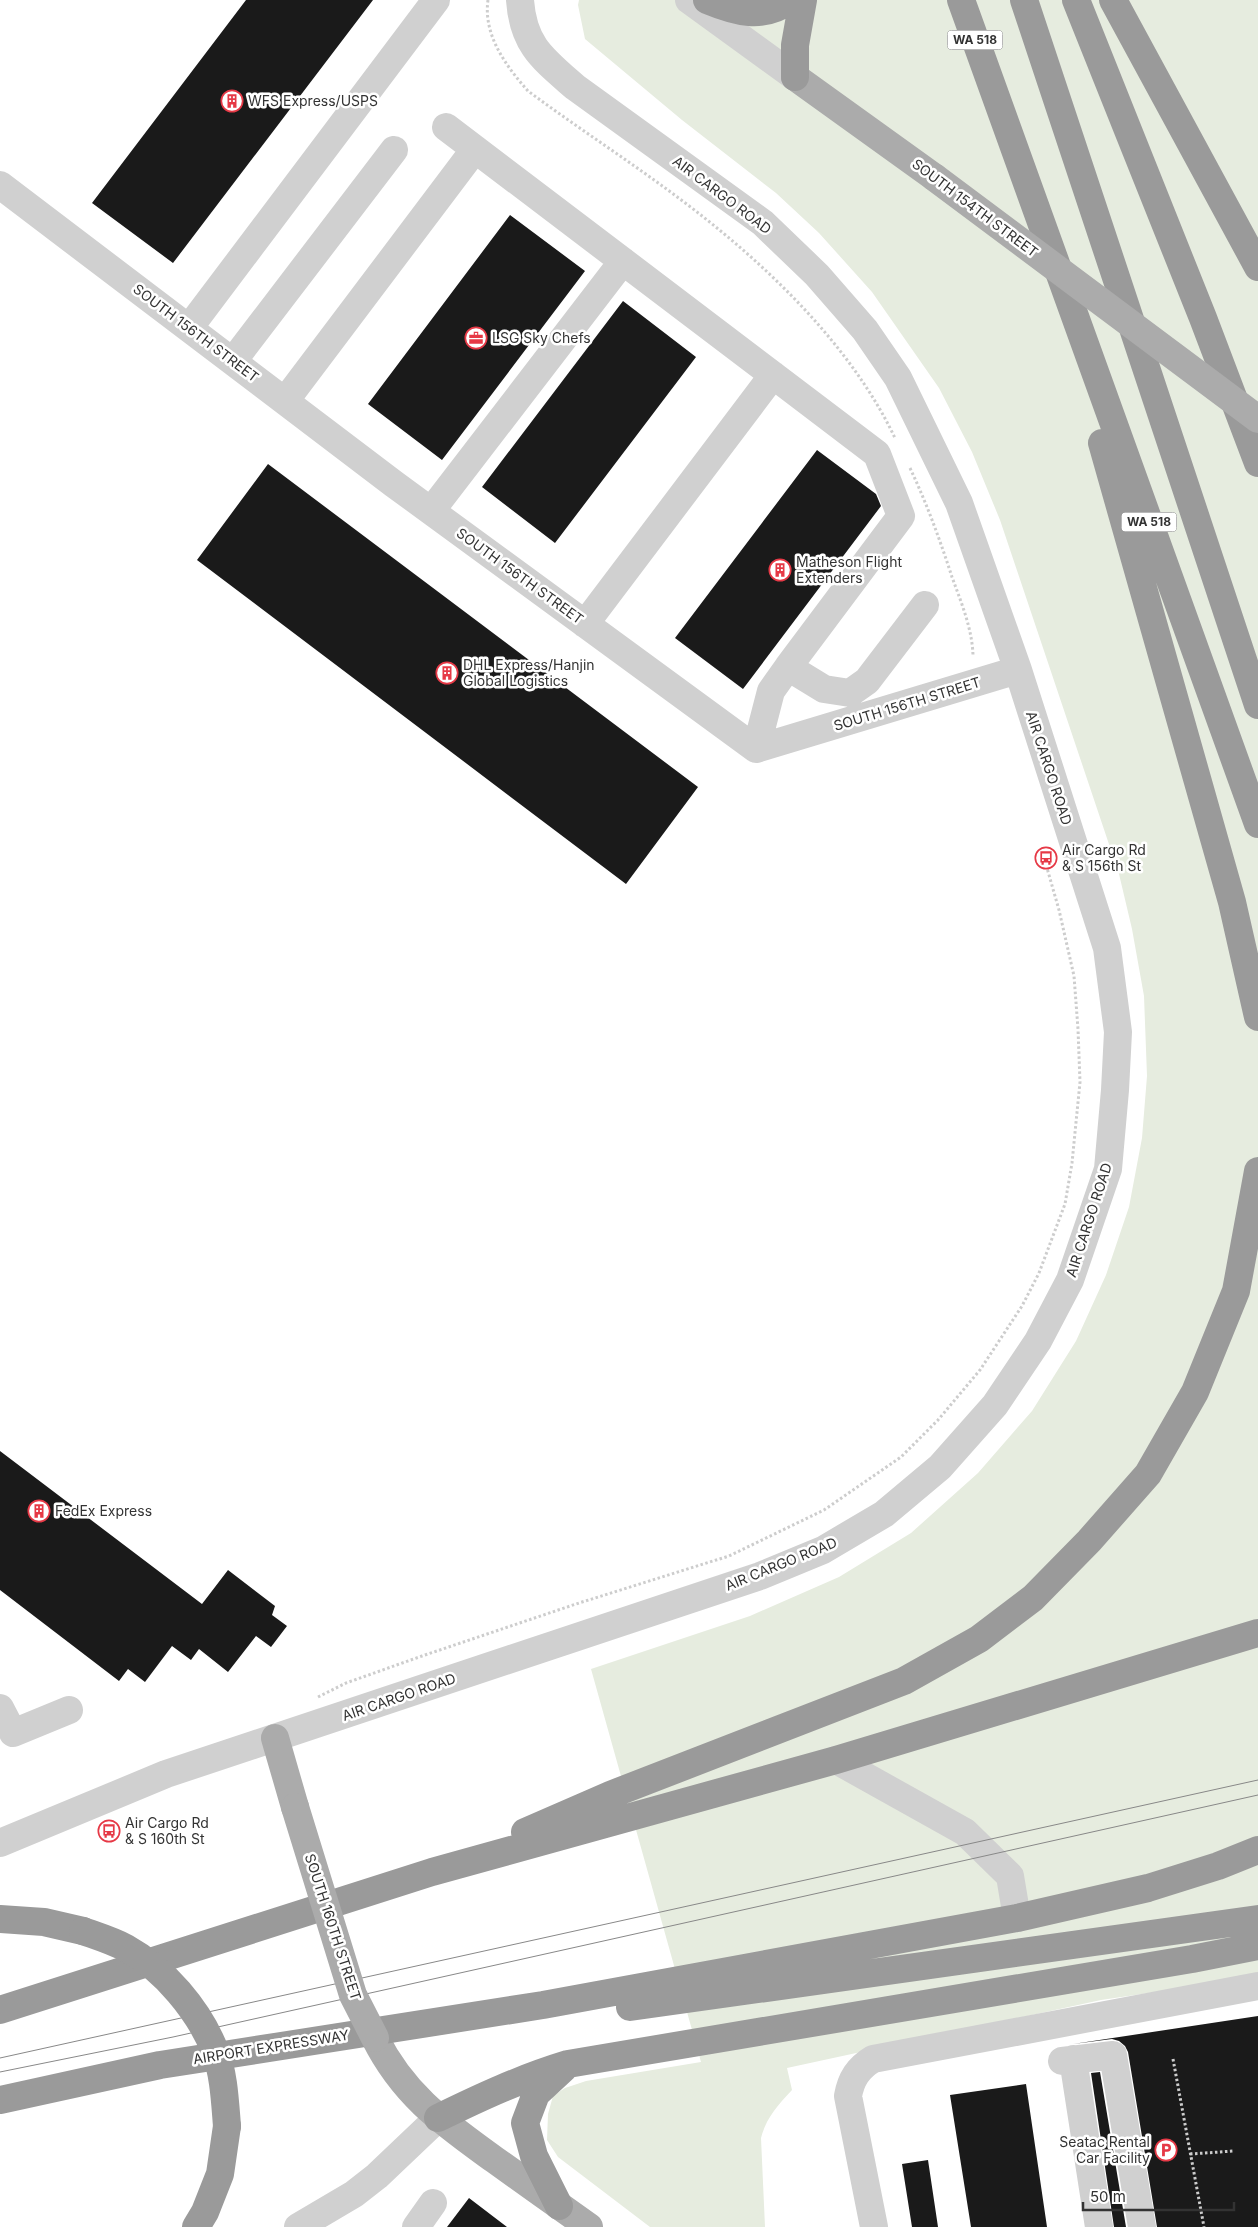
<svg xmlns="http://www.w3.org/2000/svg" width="1258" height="2227" viewBox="0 0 1258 2227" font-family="Inter,sans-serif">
  <rect width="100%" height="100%" fill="#fff"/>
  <path fill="#e6ecdf" d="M579,0H1258V1977L1101,2000L787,2068L792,2090C778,2105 766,2118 761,2138L765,2227H650L558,2157L547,2140L548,2114L553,2096L565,2088L586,2081L701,2062L591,1669L750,1616L839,1577L911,1533L978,1473L1032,1411L1076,1341L1106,1275L1129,1207L1142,1138L1147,1076L1144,996L1132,929L1119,874L1000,520L972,452L939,388L872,292L819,233L776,193L682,120L585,39L578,5Z"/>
  <path fill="#1a1a1a" d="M246,0H373L173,263L92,203Z
    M510,215L585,271L442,460L368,404Z
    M623,301L696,357L555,543L482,487Z
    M817,450L876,494L881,506L743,689L675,638Z
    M268,464L698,787L626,884L197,560Z
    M0,1451L202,1604L228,1570L275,1606L272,1615L287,1626L271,1647L256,1636L228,1672L199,1649L191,1660L172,1646L145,1682L128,1669L119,1681L0,1590Z
    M1258,2016V2227H1157L1128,2052L1125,2046L1119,2041L1112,2039L1073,2044Z
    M1100,2072L1126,2227H1114L1091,2073Z
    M1026,2084L1047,2227H971L950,2095Z
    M928,2160L938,2227H912L902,2164Z
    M469,2198L507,2227H447Z"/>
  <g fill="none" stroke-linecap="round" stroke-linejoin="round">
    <path stroke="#cdcdcd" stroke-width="3" stroke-dasharray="2.5 2.5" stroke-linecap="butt" d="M488,0C483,35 506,66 528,91C571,123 617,153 661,185C751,250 847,337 895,438
      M910,468C927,504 940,540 952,577C961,602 972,628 973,655
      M318,1697L346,1683L422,1656L579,1603L729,1556L824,1510L901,1457L938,1420L980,1370L1022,1306L1039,1273L1065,1204L1072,1163L1080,1082L1078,1029L1074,976L1059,910L1047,868
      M1173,2059L1204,2227
      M1190,2154L1234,2151"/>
    <path stroke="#d0d0d0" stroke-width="28" d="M689,0L795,77
      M446,127L877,454L901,516L788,667
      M0,185L394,484L756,749L1018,670
      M189,328L436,0
      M233,361L394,150
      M285,401L475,149
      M431,511L623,261
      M585,624L773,375
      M756,749L771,691L788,667L824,689L850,693L867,681L925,605
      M0,1708L13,1733L69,1710
      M836,1760L965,1832L1010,1876L1017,1918
      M0,1843L166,1774L760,1576L823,1550L884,1514L940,1467L995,1405L1038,1341L1070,1280L1108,1169L1115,1090L1118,1032L1107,948L1018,670L959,503L898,378L865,330L817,275L763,223L575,87C543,59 523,45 520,0
      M1073,2059L1099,2227
      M1062,2061L1113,2055L1142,2227
      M298,2227L354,2194L377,2176L438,2118
      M416,2227L433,2203
      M874,2227L848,2096C851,2079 858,2068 873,2059L1258,1986"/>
    <path stroke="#ababab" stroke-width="28" d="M795,77L934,177
      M275,1738L295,1807
      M375,2038C404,2096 444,2123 495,2160C526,2182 558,2205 589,2227"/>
    <path stroke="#9a9a9a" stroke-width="28" d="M707,0C736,12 763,20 790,0
      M961,0L1258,824
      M1024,0L1258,705
      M1076,0L1203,318L1258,463
      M1113,0L1258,267
      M795,77V45L803,0
      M1102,443L1232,902L1258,1017
      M525,1832L610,1795L904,1681L979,1639L1033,1598L1089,1541L1148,1474L1195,1392L1236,1291L1258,1171
      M0,1919L44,1922L83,1931
      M630,2007L1258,1919
      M0,2010L432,1872L836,1760L1258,1633
      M0,2100L160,2065L543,2005L1017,1918L1148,1888L1218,1866L1258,1850
      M438,2118C481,2097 522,2078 568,2064L1192,1959L1258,1946
      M559,2206L534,2156L525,2123L536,2094L564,2068
      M196,2227L205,2212L220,2174L227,2126"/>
    <path stroke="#888" stroke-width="1" d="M0,2058L1258,1780
      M0,2072L173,2037L1258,1795"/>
    <path stroke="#ababab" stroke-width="28" d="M934,177L1258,419
      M295,1807L353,1995L375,2038"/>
    <path stroke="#9a9a9a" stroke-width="28" d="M83,1931C97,1936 113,1941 126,1948C164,1969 199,2010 215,2051C224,2074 225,2102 227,2126"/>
  </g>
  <defs>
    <g id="building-ring" transform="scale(1.125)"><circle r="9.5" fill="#fff" stroke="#e63946" stroke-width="1.5"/><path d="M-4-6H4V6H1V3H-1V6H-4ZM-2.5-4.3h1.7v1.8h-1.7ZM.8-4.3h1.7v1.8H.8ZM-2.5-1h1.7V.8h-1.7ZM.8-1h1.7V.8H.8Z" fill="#e63946"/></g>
    <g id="office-ring" transform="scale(1.125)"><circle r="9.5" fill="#fff" stroke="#e63946" stroke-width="1.5"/><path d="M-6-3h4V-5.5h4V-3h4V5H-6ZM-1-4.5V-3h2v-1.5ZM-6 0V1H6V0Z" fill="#e63946"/></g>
    <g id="bus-ring" transform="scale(1.125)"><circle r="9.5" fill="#fff" stroke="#e63946" stroke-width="1.5"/><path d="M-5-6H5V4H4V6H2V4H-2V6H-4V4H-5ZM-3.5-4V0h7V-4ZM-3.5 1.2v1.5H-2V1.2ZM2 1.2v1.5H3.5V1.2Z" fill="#e63946"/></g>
    <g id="parking-ring" transform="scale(1.125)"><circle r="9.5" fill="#fff" stroke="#e63946" stroke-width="1.5"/><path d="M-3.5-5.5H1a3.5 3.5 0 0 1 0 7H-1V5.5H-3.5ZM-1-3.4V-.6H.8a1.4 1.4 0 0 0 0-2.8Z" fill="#e63946"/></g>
  </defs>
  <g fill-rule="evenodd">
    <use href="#building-ring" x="232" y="101"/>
    <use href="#office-ring" x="476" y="338"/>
    <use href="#building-ring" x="780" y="570"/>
    <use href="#building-ring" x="447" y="673"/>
    <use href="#bus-ring" x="1046" y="858"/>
    <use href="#building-ring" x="39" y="1511"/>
    <use href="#bus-ring" x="109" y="1831"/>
    <use href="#parking-ring" x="1166" y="2150"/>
  </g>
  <g text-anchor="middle" stroke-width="5" stroke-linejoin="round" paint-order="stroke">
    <g fill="#fff" stroke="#707070" stroke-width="1">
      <rect x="947.5" y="30.5" width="55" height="19" rx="4"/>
      <rect x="1121.5" y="512.5" width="55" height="19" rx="4"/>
    </g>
    <g font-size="12" font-weight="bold" fill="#333">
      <text x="975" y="44">WA 518</text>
      <text x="1149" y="526">WA 518</text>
    </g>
    <g font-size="14" fill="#333" stroke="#fff" text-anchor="start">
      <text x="248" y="106">WFS Express/USPS</text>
      <text x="492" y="343">LSG Sky Chefs</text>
      <text x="796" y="567">Matheson Flight<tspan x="796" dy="16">Extenders</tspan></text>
      <text x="463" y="670">DHL Express/Hanjin<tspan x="463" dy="16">Global Logistics</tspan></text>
      <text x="1062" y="855">Air Cargo Rd<tspan x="1062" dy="16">&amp; S 156th St</tspan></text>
      <text x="55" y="1516">FedEx Express</text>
      <text x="125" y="1828">Air Cargo Rd<tspan x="125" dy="16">&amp; S 160th St</tspan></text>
      <text x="1150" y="2147" text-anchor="end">Seatac Rental<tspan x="1150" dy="16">Car Facility</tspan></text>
    </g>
    <g font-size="14" fill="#333" stroke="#fff">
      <text transform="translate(722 195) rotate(37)" y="5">AIR CARGO ROAD</text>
      <text transform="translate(975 208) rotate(37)" y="5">SOUTH 154TH STREET</text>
      <text transform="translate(196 333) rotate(37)" y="5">SOUTH 156TH STREET</text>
      <text transform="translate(520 576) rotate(36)" y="5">SOUTH 156TH STREET</text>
      <text transform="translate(907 704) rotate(-17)" y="5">SOUTH 156TH STREET</text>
      <text transform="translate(1049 768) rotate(72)" y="5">AIR CARGO ROAD</text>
      <text transform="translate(1089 1220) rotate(-72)" y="5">AIR CARGO ROAD</text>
      <text transform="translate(781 1564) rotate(-22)" y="5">AIR CARGO ROAD</text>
      <text transform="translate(399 1697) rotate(-19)" y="5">AIR CARGO ROAD</text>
      <text transform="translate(333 1927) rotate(72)" y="5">SOUTH 160TH STREET</text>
      <text transform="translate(271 2047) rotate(-9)" y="5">AIRPORT EXPRESSWAY</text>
    </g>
  </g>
  <path d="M1083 2202v8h151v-8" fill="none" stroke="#333333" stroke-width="2.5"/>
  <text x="1090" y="2202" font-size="15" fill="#333333" stroke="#ffffff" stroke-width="4" paint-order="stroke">50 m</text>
</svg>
